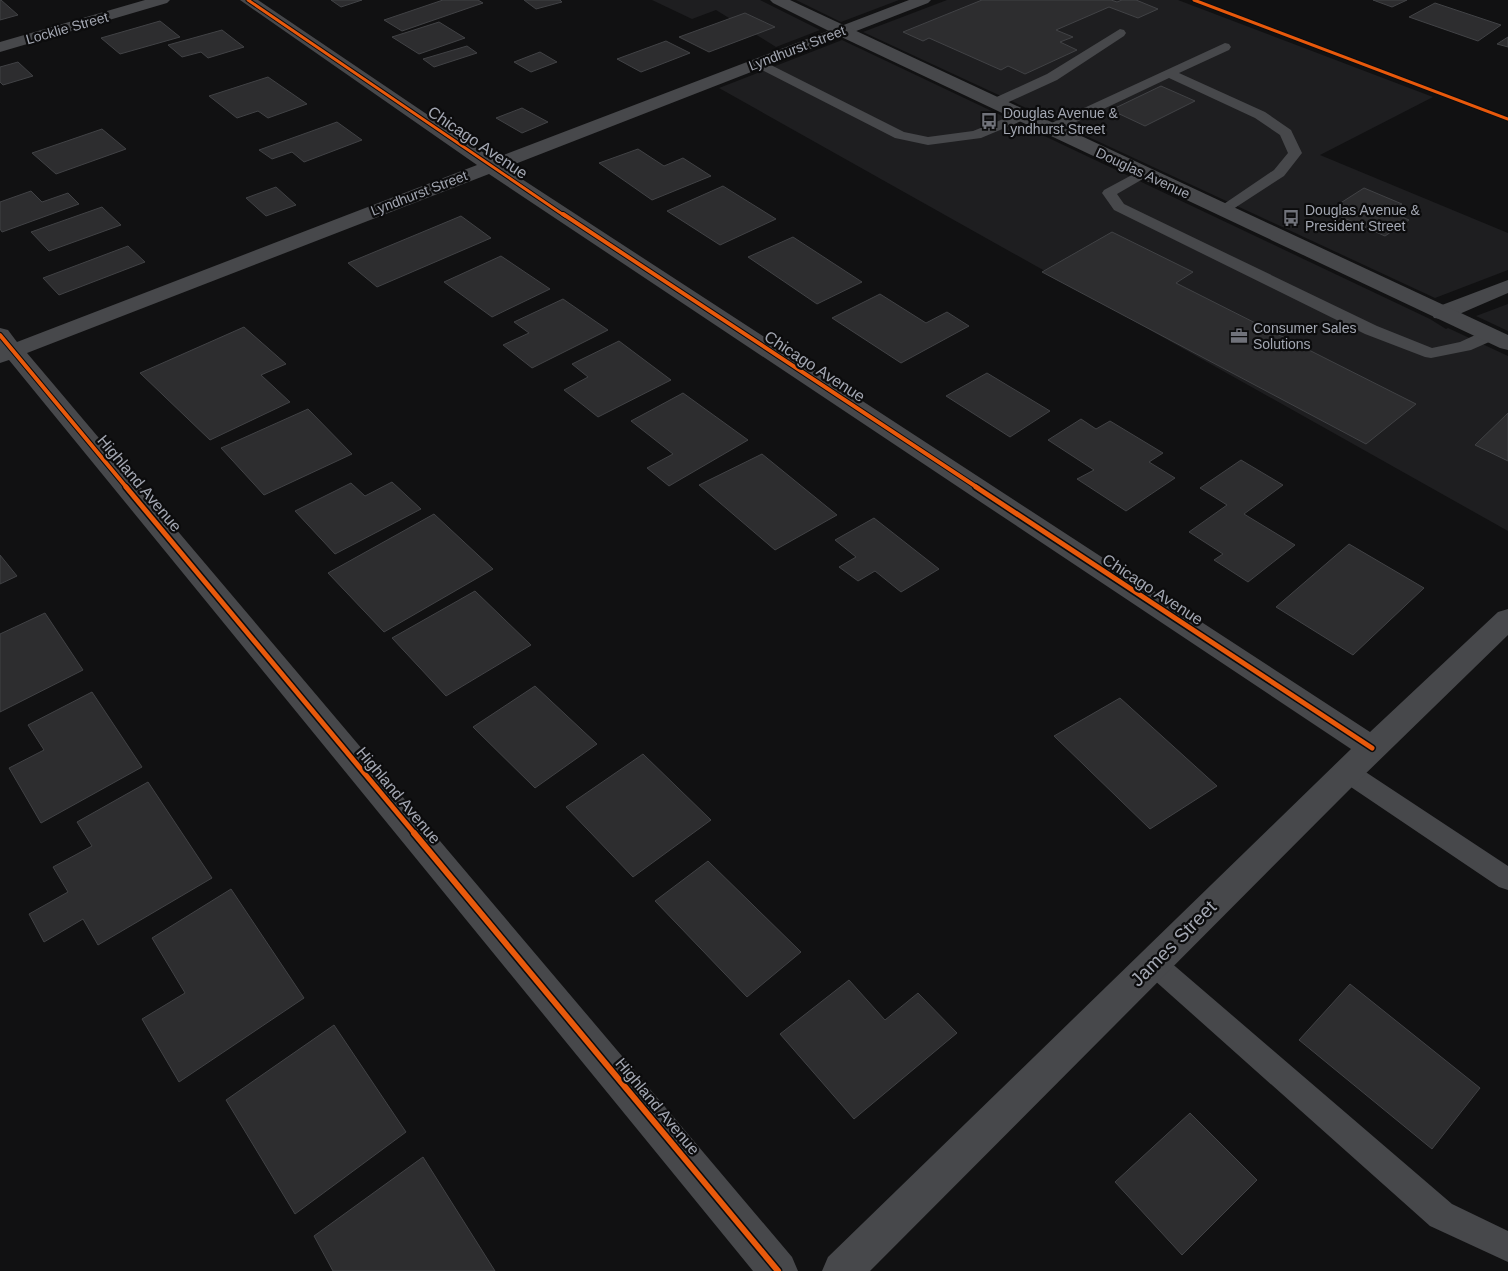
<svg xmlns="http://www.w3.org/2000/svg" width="1508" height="1271" viewBox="0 0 1508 1271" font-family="Arial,sans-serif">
  <rect width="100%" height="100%" fill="#111112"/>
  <path fill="#1e1e20" d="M652,0H760L820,30L776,47L716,10L692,19Z
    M796,0H899L841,22Z
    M947,0H1178L1433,97L1320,155L1508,233V270L1435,298L863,32Z
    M842,40L1430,319L1446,329L1448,328L1508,356V531L719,88Z
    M1508,304V331L1476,316Z"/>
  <path fill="#2d2d2f" stroke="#414245" d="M0,0H1L18,15L0,20Z
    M331,0H362L341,7Z
    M443,0H478L483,3L402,31L384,20Z
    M524,0H560L562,2L536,9Z
    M982,0H1111L1117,2L1122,0H1136L1158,9L1138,18L1109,7L1056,30L1073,37L1060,42L1077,50L1025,74L1008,66L1001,70L929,38L923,41L903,32Z
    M1373,0H1407L1392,7Z
    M1435,3L1501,25L1478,41L1409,17Z
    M745,13L775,27L709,52L679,37Z
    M160,21L180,37L120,54L101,38Z
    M439,22L465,38L419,54L392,37Z
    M222,30L244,47L208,58L201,52L182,57L168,45Z
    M1508,37V47L1497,44Z
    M666,41L690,53L641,72L617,59Z
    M467,46L477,53L434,67L423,59Z
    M540,52L557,62L531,72L514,62Z
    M18,62L33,76L3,85L0,82V67Z
    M268,77L307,104L268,118L258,111L237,118L209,96Z
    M1161,86L1195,101L1145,126L1111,110Z
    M522,108L548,122L522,133L496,118Z
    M337,122L362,140L304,162L292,152L272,159L259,150Z
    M102,129L126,149L56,174L32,153Z
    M638,149L664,166L683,158L711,176L652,200L599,163Z
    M723,186L776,219L720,245L667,211Z
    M276,187L296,205L266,216L246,198Z
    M1364,188L1402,204L1389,211L1409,220L1385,236L1328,211Z
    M31,191L42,202L68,193L79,204L2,232L0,229V202Z
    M102,207L121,225L49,251L31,232Z
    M461,216L491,238L377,287L348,263Z
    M1112,232L1193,272L1176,283L1416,404L1366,444L1042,272Z
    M793,237L862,282L817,304L748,257Z
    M128,246L145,262L59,295L43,278Z
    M501,256L550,289L492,317L444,282Z
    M880,294L926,323L947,312L969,326L901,363L832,318Z
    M563,299L608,330L532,368L503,345L529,333L514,322Z
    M244,327L286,364L261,375L290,402L210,440L140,373Z
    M619,341L671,380L598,417L564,390L588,377L572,364Z
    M987,373L1050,411L1010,437L946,396Z
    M683,393L748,440L669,486L647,468L673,454L631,421Z
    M308,409L352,454L264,495L221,448Z
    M1508,413V461L1475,445Z
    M1081,419L1096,429L1110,421L1163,453L1149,462L1175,478L1126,511L1077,479L1094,470L1048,440Z
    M762,454L837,515L775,550L699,485Z
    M1241,460L1283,485L1244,514L1295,545L1248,582L1214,560L1223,554L1189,532L1227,505L1200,488Z
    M392,482L421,509L335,554L295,511L351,483L365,496Z
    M434,514L493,569L384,632L328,573Z
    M874,518L939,569L901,592L875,571L858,581L839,567L856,557L835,540Z
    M1349,544L1424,588L1353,655L1276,607Z
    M0,555L17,576L0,584Z
    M475,591L531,645L446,696L392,638Z
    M45,613L83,670L0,712V634Z
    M535,686L597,744L535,788L473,727Z
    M92,692L142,767L41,823L9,768L44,750L28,725Z
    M1120,698L1217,786L1150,829L1054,736Z
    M643,754L711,820L633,877L566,807Z
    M148,782L212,878L98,945L83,919L44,942L29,914L68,892L53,867L92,846L77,822Z
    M708,861L801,952L747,997L655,901Z
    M231,889L304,998L179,1082L142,1019L185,993L152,938Z
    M849,980L885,1020L918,993L957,1033L854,1119L780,1034Z
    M1350,984L1480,1088L1432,1149L1299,1040Z
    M334,1025L406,1132L295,1214L226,1100Z
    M1190,1113L1257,1180L1182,1255L1115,1182Z
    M423,1157L495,1271H333L314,1236Z"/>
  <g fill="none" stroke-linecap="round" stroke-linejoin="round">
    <path fill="#47484b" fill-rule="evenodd" d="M1120,29L1124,30L1126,33L1124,36L1057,80L1000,106L995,107L988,103L990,100L1047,74Z
      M1225,43L1229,44L1231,47L1229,50L1179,73L1265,112L1291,130L1302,153L1284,176L1227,213H1217L1215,210L1274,170L1288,153L1280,135L1255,118L1169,78L1055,132L1050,133L1043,129L1045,126Z
      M759,59L904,132L928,137L973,131L1021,112L1028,116L1026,119L981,138L928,145L895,138L754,66L753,63L754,60Z
      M1143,169L1148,170L1150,173L1148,176L1117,194L1124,204L1377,326L1432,348L1460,342L1484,331H1496L1498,335L1496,339L1471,350L1431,358L1425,357L1365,334L1114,210L1102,193L1104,190Z
      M1347,763L1355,765L1508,866V890L1499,887L1339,779L1335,772L1339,765Z
      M1153,951L1162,955L1452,1204L1508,1231V1262L1430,1226L1144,971L1140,963L1144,955Z"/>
    <path fill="#47484b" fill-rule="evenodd" d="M145,0H170L167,3L0,52V42Z
      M240,0H258L493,159L909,0H931L928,3L505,168L1370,732L1498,612L1508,609V635L1358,781L870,1271H822L828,1257L1351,749L489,174L27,353L792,1257L798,1271H753L9,360L0,363V328L8,330L17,342L477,165Z
      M1508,280V293L1450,318L1442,319L1434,318L1431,313L1434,308Z"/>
    <path fill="#47484b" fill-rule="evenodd" d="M770,0H790L1508,335V350L1500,348L835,34L773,3Z"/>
    <g stroke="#0c0c0d" stroke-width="5">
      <path id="cycleway-far3" d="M248,0L565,216
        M1194,0L1508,119"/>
    </g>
    <g stroke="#0c0c0d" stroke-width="6">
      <path id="cycleway-far2" d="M563,214L978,488
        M0,335L127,488"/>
    </g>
    <g stroke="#0c0c0d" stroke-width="8">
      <path id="cycleway-far1" d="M126,487L415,834
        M976,487L1372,748"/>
    </g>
    <g stroke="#0c0c0d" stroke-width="9">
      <path id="cycleway" d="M414,833L778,1271"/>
    </g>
    <use href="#cycleway-far3" stroke="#e8590c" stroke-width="3"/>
    <use href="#cycleway-far2" stroke="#e8590c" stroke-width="4"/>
    <use href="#cycleway-far1" stroke="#e8590c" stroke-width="5"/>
    <use href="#cycleway" stroke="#e8590c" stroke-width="6"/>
  </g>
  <defs>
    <g id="bus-bare" transform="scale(1.35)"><path d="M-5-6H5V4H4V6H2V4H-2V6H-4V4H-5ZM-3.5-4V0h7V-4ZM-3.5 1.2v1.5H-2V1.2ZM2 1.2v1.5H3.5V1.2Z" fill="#70727a" stroke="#0c0c0d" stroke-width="2.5" paint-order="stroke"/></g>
    <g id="office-bare" transform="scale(1.35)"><path d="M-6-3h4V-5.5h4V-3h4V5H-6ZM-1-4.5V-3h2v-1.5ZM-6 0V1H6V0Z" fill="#70727a" stroke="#0c0c0d" stroke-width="2.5" paint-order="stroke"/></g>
  </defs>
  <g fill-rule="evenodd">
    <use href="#bus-bare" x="989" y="121"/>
    <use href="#bus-bare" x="1291" y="218"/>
    <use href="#office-bare" x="1239" y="336"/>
  </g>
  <g text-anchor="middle" stroke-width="4.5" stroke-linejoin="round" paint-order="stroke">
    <g font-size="14" fill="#a3a7b2" stroke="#0c0c0d">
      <text transform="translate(67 28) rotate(-16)" y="5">Locklie Street</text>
      <text transform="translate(797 48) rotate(-21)" y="5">Lyndhurst Street</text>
      <text transform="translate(1143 173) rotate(25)" y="5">Douglas Avenue</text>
      <text transform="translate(419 193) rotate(-21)" y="5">Lyndhurst Street</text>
    </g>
    <g font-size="14" fill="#a3a7b2" stroke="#0c0c0d" text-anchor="start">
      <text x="1003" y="118">Douglas Avenue &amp;<tspan x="1003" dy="16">Lyndhurst Street</tspan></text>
      <text x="1305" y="215">Douglas Avenue &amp;<tspan x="1305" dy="16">President Street</tspan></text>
      <text x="1253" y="333">Consumer Sales<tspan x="1253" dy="16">Solutions</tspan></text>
    </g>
    <g font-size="16" fill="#a3a7b2" stroke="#0c0c0d">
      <text transform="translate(478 142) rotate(34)" y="6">Chicago Avenue</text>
      <text transform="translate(815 366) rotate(33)" y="6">Chicago Avenue</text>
      <text transform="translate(140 483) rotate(50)" y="6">Highland Avenue</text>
      <text transform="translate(1153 589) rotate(33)" y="6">Chicago Avenue</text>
      <text transform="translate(399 795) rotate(50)" y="6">Highland Avenue</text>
      <text transform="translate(658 1106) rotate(50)" y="6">Highland Avenue</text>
    </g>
    <g font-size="19" fill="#a3a7b2" stroke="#0c0c0d">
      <text transform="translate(1173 943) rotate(-45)" y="7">James Street</text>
    </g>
  </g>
</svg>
